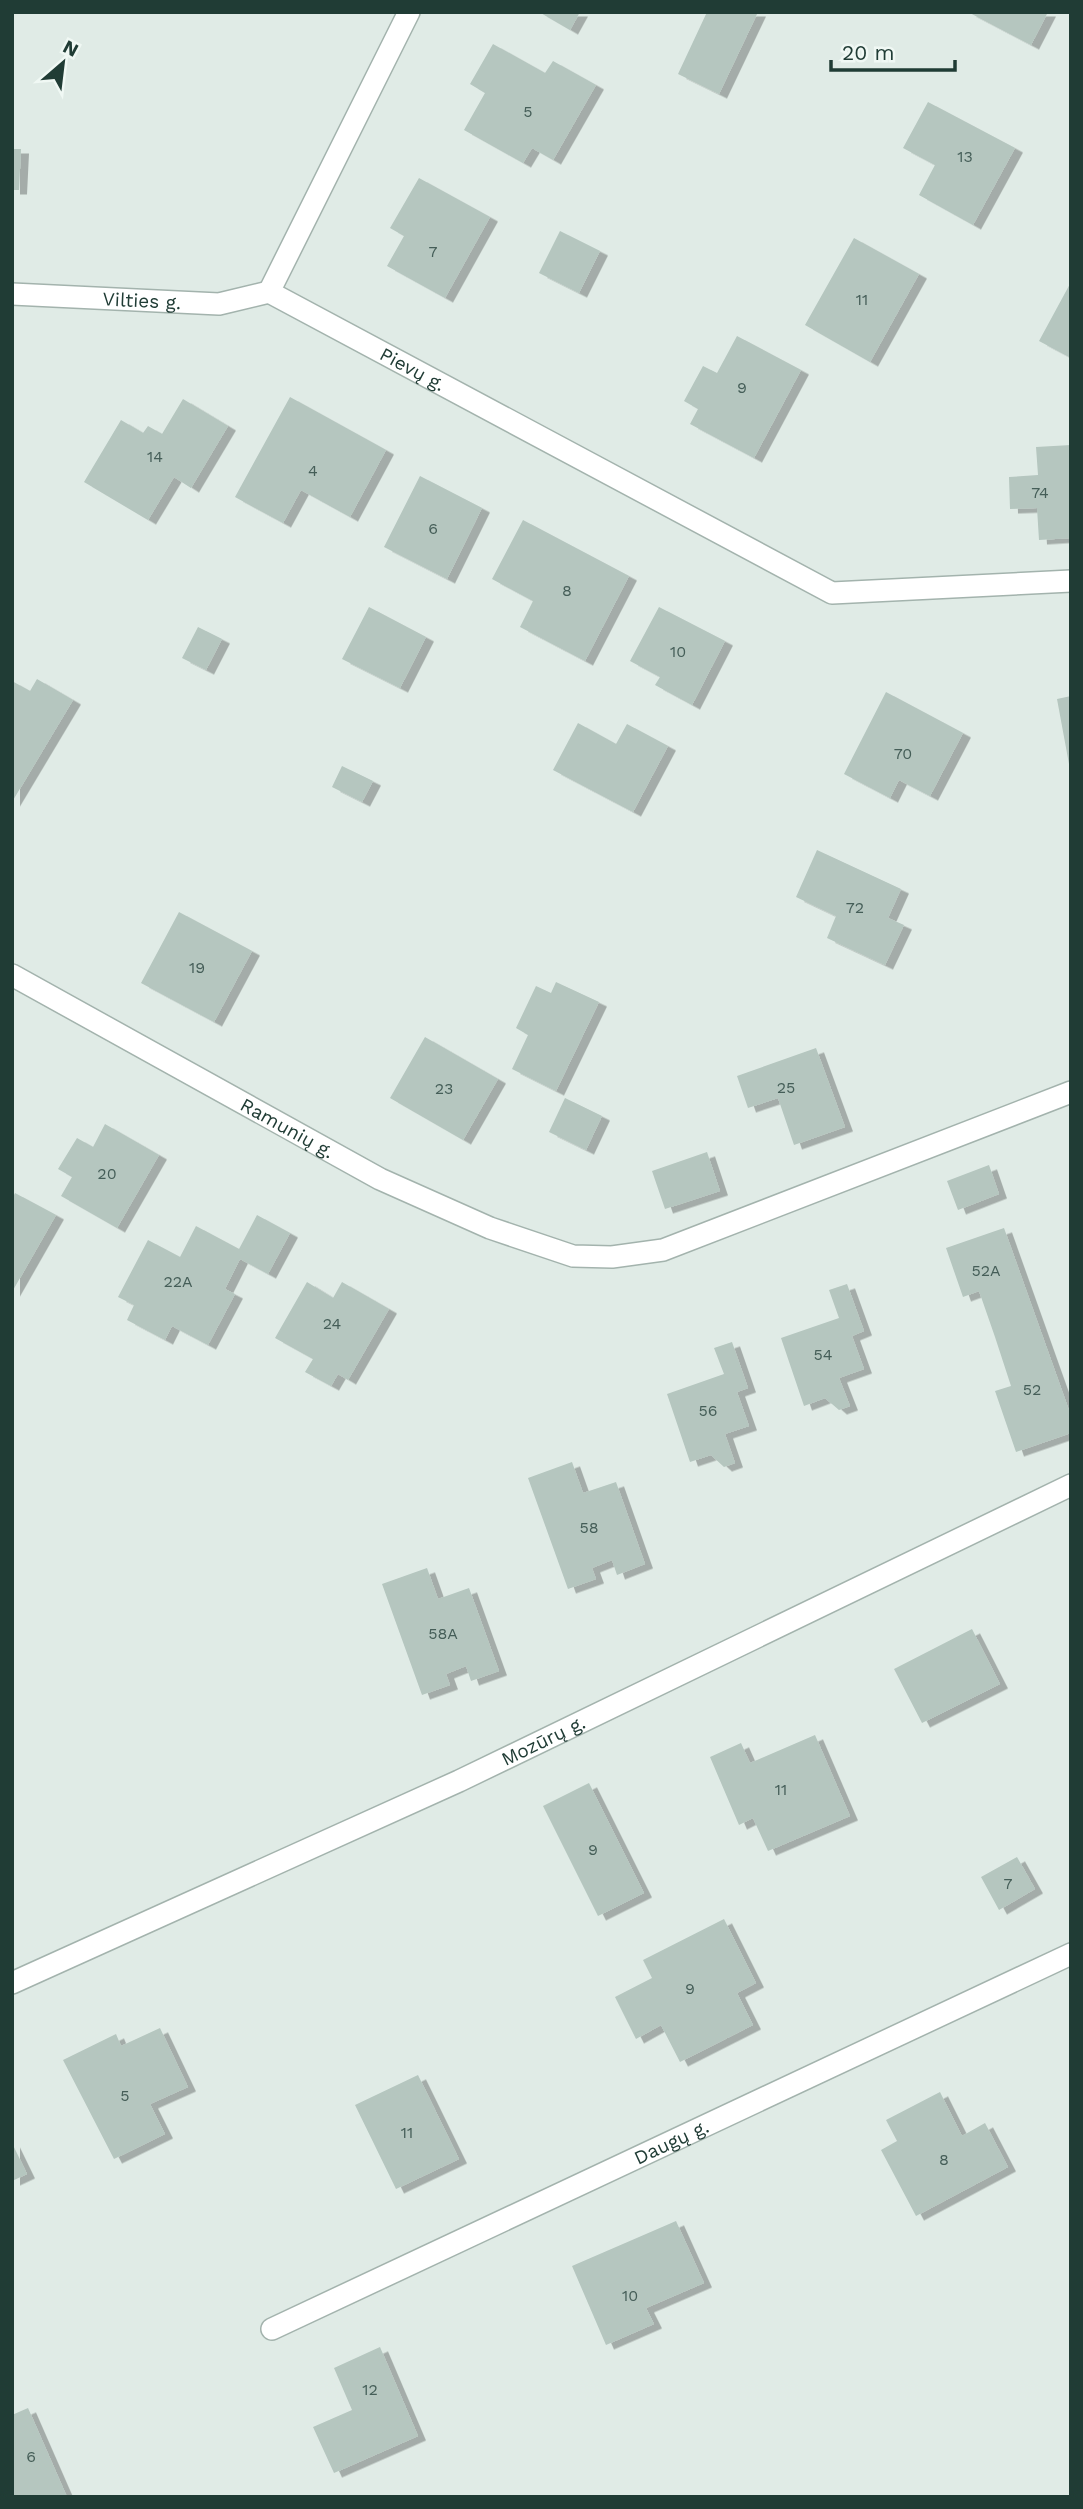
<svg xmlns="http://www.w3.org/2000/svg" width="1083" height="2509" viewBox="0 0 1083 2509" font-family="'Work Sans',sans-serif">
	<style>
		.building { fill: #b5c6bf; filter: url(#shadow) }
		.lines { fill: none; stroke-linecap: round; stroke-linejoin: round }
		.minor-casing { stroke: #a3b3ad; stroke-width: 24 }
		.minor { stroke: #fff; stroke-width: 21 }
		.labels { text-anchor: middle; stroke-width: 6; stroke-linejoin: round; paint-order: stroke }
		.number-label { font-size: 16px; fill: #455e58 }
		.street-label { font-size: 19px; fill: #203c35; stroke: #f0f8f4 }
	</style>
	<defs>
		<filter id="shadow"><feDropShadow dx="8" dy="4.5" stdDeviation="0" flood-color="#0004"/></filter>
	</defs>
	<rect width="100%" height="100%" fill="#e0ebe6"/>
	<path class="building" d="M 539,12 L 580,12 L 570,30 Z
		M 707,12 L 758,12 L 719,94 L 678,74 Z
		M 968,12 L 1048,12 L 1031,45 Z
		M 493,44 L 545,73 L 553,61 L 596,85 L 553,160 L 532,148 L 523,163 L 464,130 L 485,93 L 470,84 Z
		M 928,102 L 1015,148 L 973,225 L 919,195 L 935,165 L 903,148 Z
		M 12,149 L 21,149 L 19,190 L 12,190 Z
		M 419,178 L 490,217 L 445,298 L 387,266 L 404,236 L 390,228 Z
		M 560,231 L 600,251 L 579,293 L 539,273 Z
		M 854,238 L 919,274 L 870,362 L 805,325 Z
		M 1071,282 L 1071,358 L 1039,341 Z
		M 737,336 L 801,370 L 754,458 L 690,424 L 698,409 L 684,401 L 703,366 L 717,373 Z
		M 290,397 L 386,450 L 350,517 L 301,490 L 283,523 L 235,497 Z
		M 183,399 L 228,426 L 191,488 L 174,477 L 148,520 L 84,482 L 121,420 L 143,433 L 148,426 L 162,434 Z
		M 1071,445 L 1071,538 L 1039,540 L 1037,508 L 1010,509 L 1009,477 L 1038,475 L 1036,447 Z
		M 420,476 L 482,508 L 447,579 L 384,547 Z
		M 523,520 L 629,576 L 585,661 L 520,627 L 533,601 L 492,579 Z
		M 369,607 L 426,637 L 400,688 L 342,659 Z
		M 659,607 L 725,641 L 692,705 L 655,685 L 660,677 L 630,661 Z
		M 198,627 L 222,639 L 206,670 L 182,658 Z
		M 37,679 L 73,700 L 12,802 L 12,681 L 30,691 Z
		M 886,692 L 963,733 L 930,796 L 899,780 L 890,798 L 844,774 Z
		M 1071,696 L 1071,764 L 1069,764 L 1057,699 Z
		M 578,723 L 616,744 L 627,724 L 668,746 L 633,812 L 553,770 Z
		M 342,766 L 373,781 L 362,802 L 332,787 Z
		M 817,850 L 901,889 L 888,918 L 904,925 L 885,965 L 827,938 L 836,916 L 796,897 Z
		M 179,912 L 252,951 L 214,1022 L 141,983 Z
		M 556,982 L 599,1002 L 556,1091 L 512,1069 L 528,1035 L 516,1028 L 536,986 L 551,993 Z
		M 425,1037 L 498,1079 L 463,1140 L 390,1098 Z
		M 816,1048 L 845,1127 L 794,1145 L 778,1098 L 748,1108 L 737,1076 Z
		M 565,1098 L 602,1116 L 586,1150 L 549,1132 Z
		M 105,1124 L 159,1155 L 117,1228 L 61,1196 L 72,1177 L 58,1169 L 77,1138 L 93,1147 Z
		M 707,1152 L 720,1191 L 665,1209 L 652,1171 Z
		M 989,1165 L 999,1194 L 958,1210 L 947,1181 Z
		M 15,1193 L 56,1215 L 12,1292 L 12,1199 Z
		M 257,1215 L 290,1233 L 268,1274 L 240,1259 L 225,1289 L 235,1294 L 208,1345 L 172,1326 L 165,1340 L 127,1320 L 134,1305 L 118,1297 L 148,1240 L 180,1257 L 196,1226 L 239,1249 Z
		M 1004,1228 L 1071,1416 L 1071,1433 L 1016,1452 L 995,1391 L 1011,1386 L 995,1337 L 979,1291 L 963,1297 L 946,1248 Z
		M 307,1282 L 333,1298 L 342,1282 L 389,1309 L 348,1380 L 338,1374 L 331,1386 L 305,1372 L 313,1359 L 275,1338 Z
		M 847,1284 L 864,1331 L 852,1336 L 864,1369 L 839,1378 L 850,1406 L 839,1410 L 825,1398 L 804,1406 L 781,1338 L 839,1318 L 829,1290 Z
		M 732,1342 L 748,1388 L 737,1392 L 749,1426 L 725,1434 L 735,1463 L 724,1467 L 711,1455 L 690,1462 L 667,1394 L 724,1374 L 714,1348 Z
		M 572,1462 L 583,1493 L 616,1482 L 645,1564 L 617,1575 L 612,1560 L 592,1568 L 596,1579 L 568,1589 L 528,1478 Z
		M 427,1568 L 438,1599 L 469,1588 L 499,1671 L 471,1681 L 466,1666 L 446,1674 L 450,1685 L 422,1695 L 382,1584 Z
		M 972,1629 L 1000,1684 L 922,1723 L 894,1669 Z
		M 815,1735 L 850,1816 L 768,1851 L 753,1818 L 739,1825 L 710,1757 L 741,1743 L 750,1763 Z
		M 589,1783 L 644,1893 L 598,1916 L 543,1806 Z
		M 1017,1857 L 1035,1889 L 999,1910 L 981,1877 Z
		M 724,1919 L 756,1983 L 737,1993 L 753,2025 L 680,2062 L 661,2025 L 636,2039 L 615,1997 L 652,1978 L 643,1960 Z
		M 160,2028 L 188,2087 L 150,2104 L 165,2134 L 114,2159 L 63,2060 L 116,2034 L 121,2046 Z
		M 418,2075 L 459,2159 L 396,2189 L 355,2105 Z
		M 940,2092 L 962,2136 L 985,2123 L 1008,2167 L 916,2216 L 881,2150 L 897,2141 L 886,2120 Z
		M 12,2143 L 27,2174 L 12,2181 Z
		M 676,2221 L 704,2283 L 646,2308 L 654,2324 L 606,2345 L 572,2266 Z
		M 380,2347 L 418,2436 L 334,2473 L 313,2427 L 352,2410 L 334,2368 Z
		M 28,2408 L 67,2497 L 12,2497 L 12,2415 Z"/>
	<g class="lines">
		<g class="minor-casing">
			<g id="minor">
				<path id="s1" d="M 269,292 L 832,593 L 1071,581"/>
				<path d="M 269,292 L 409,12"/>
				<path id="s2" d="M 12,294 L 219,304 L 269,292"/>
				<path id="s3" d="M 12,975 L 380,1179 L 490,1228 L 573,1256 L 612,1257 L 663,1250 L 1071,1092"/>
				<path id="s4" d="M 12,1983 L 459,1781 L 1071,1485"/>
				<path id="s5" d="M 272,2329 L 1071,1954"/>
			</g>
		</g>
		<use href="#minor" class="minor"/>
	</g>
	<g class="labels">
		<g class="number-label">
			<text x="528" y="117">5</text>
			<text x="965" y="162">13</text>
			<text x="433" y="257">7</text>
			<text x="862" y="305">11</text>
			<text x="742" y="393">9</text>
			<text x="155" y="462">14</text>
			<text x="313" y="476">4</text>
			<text x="1040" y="498">74</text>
			<text x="433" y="534">6</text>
			<text x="567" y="596">8</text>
			<text x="678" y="657">10</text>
			<text x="903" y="759">70</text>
			<text x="855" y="913">72</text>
			<text x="197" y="973">19</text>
			<text x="786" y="1093">25</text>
			<text x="444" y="1094">23</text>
			<text x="107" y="1179">20</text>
			<text x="986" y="1276">52A</text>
			<text x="178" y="1287">22A</text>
			<text x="332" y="1329">24</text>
			<text x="823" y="1360">54</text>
			<text x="1032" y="1395">52</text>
			<text x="708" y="1416">56</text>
			<text x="589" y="1533">58</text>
			<text x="443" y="1639">58A</text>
			<text x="781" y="1795">11</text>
			<text x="593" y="1855">9</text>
			<text x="1008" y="1889">7</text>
			<text x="690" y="1994">9</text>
			<text x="125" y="2101">5</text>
			<text x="407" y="2138">11</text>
			<text x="944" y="2165">8</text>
			<text x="630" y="2301">10</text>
			<text x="370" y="2395">12</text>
			<text x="31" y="2462">6</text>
		</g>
		<g class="street-label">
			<text dy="7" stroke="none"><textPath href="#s2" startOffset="130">Vilties g.</textPath></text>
			<text dy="7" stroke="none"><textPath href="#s1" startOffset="163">Pievų g.</textPath></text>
			<text dy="7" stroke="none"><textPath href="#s3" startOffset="315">Ramunių g.</textPath></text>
			<text dy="7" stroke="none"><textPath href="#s4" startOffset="584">Mozūrų g.</textPath></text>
			<text dy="7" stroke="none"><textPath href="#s5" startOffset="441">Daugų g.</textPath></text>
		</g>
	</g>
	<rect width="1083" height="2509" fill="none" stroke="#203c35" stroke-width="28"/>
	<g transform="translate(63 63) rotate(28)" stroke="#f0f8f4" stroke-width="5" paint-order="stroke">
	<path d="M0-5L12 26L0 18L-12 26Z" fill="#203c35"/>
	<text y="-10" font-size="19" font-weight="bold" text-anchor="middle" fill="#203c35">N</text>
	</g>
	<path d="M831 60v10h124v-10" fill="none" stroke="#203c35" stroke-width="3.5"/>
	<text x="842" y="60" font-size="21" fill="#203c35" stroke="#f0f8f4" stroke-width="5" paint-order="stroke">20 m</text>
</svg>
